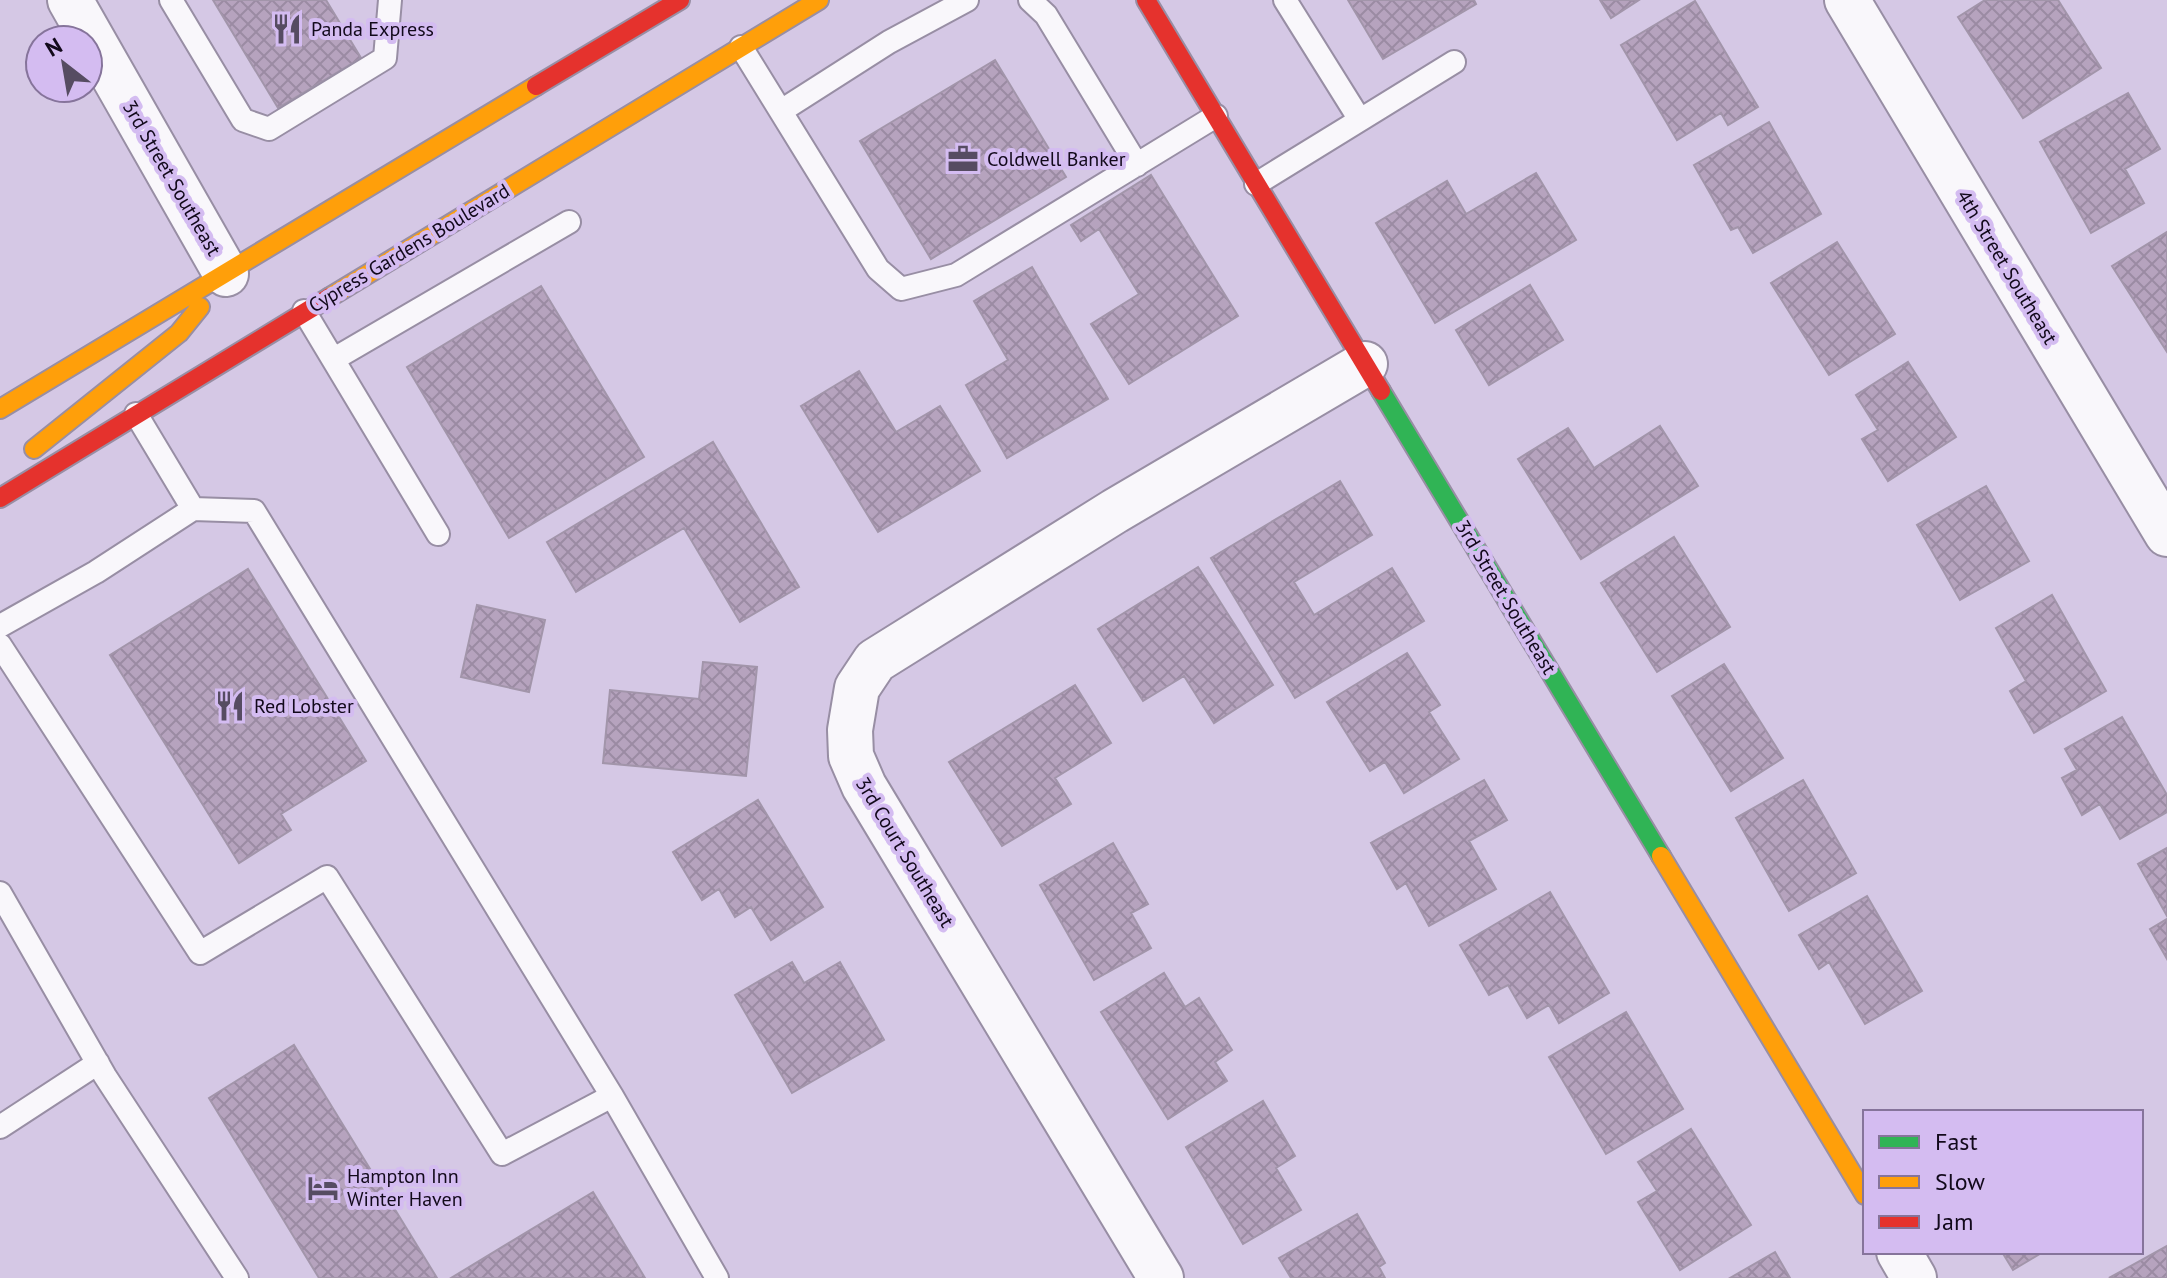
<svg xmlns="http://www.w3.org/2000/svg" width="2167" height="1278" viewBox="0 0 2167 1278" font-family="'PT Sans',sans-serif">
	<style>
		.building { fill: url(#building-cross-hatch); stroke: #a295aa; stroke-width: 2 }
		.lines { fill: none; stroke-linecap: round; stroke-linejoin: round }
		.lane-casing { stroke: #988ea4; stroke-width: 26 }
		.street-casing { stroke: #988ea4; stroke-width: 48 }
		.fast-casing { stroke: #988ea4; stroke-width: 22 }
		.slow-casing { stroke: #988ea4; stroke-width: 22 }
		.jam-casing { stroke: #988ea4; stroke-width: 22 }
		.lane { stroke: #f9f7fb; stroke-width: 22 }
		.street { stroke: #f9f7fb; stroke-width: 44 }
		.fast { stroke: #30b455; stroke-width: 18 }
		.slow { stroke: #ff9f0a; stroke-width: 18 }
		.jam { stroke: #e5322d; stroke-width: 18 }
		.labels { text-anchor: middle; stroke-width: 8; stroke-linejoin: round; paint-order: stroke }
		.poi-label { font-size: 20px; fill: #12091b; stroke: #d4bcf1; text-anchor: start }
		.street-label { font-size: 20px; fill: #12091b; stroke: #d4bcf1 }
	</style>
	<defs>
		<pattern id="building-cross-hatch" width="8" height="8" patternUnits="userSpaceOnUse" patternTransform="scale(2)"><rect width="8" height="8" fill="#b6a3be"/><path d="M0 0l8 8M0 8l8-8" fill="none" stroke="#9b8ba3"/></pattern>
	</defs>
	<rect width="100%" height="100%" fill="#d5c8e5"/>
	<path class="building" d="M 213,0 L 326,0 L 361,58 L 278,108 Z
		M 1348,0 L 1474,0 L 1476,4 L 1383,59 Z
		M 1600,0 L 1639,0 L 1611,18 Z
		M 1985,0 L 2058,0 L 2101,68 L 2023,118 L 1958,17 Z
		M 1695,1 L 1758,107 L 1728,125 L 1721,113 L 1677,140 L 1621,45 Z
		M 995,60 L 1066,177 L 931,259 L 860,141 Z
		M 2128,93 L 2160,149 L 2125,169 L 2144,203 L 2091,233 L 2040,142 Z
		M 1769,122 L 1821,214 L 1753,253 L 1738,227 L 1731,230 L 1694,165 Z
		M 1536,173 L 1576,240 L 1435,323 L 1376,223 L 1447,181 L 1466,214 Z
		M 1151,175 L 1238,316 L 1129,384 L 1091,324 L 1139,294 L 1099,229 L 1081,241 L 1071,225 Z
		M 2167,232 L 2167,352 L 2112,266 Z
		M 1837,242 L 1895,334 L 1829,375 L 1771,283 Z
		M 1032,267 L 1108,399 L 1007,458 L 966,385 L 1008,360 L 974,301 Z
		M 1530,285 L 1563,340 L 1489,385 L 1456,330 Z
		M 541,286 L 644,457 L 509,538 L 407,367 Z
		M 1908,362 L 1956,437 L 1888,481 L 1862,439 L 1878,430 L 1856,395 Z
		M 859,371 L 896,432 L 940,406 L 980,471 L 878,532 L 801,406 Z
		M 1660,426 L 1698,486 L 1581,559 L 1518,459 L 1568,428 L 1594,468 Z
		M 713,442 L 799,587 L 740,622 L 684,528 L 576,592 L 547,542 Z
		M 1340,481 L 1372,535 L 1294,582 L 1314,615 L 1392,568 L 1424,621 L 1295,698 L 1211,558 Z
		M 1986,486 L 2029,561 L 1960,600 L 1917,525 Z
		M 1674,537 L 1730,627 L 1657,672 L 1601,583 Z
		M 1198,567 L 1273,685 L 1214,723 L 1184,676 L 1143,701 L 1098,629 Z
		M 248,569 L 366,761 L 281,814 L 291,830 L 239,863 L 110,655 Z
		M 2052,595 L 2106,691 L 2034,733 L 2010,691 L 2026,681 L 1996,628 Z
		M 477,605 L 545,620 L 529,692 L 461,677 Z
		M 1407,653 L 1440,705 L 1429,712 L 1459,759 L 1404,793 L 1385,762 L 1370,771 L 1327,702 Z
		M 703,662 L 757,667 L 746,776 L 603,763 L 610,690 L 699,699 Z
		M 1724,664 L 1783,758 L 1731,791 L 1672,696 Z
		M 1075,685 L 1111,743 L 1055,778 L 1071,804 L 1002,846 L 949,762 Z
		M 2122,717 L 2167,795 L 2167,812 L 2120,839 L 2100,804 L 2082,815 L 2062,778 L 2077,770 L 2065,749 Z
		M 1484,780 L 1507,820 L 1469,841 L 1496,889 L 1429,926 L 1406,883 L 1397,889 L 1371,843 Z
		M 1803,780 L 1856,873 L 1789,911 L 1736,818 Z
		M 758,800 L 823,907 L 771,940 L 751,907 L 735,917 L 719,889 L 702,900 L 673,852 Z
		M 1113,843 L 1148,904 L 1131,913 L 1151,948 L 1094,980 L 1040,885 Z
		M 2167,848 L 2167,916 L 2138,864 Z
		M 1550,892 L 1609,993 L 1559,1023 L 1549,1005 L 1527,1018 L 1508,985 L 1489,995 L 1460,945 Z
		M 1867,896 L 1922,991 L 1865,1024 L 1829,962 L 1819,969 L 1799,935 Z
		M 2167,919 L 2167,959 L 2150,929 Z
		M 792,962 L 804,983 L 840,962 L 884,1040 L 792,1093 L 735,995 Z
		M 1164,973 L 1185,1007 L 1199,998 L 1232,1050 L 1215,1062 L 1227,1081 L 1168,1119 L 1101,1012 Z
		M 1626,1012 L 1683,1109 L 1606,1154 L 1549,1057 Z
		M 294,1045 L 437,1278 L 319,1278 L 209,1098 Z
		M 1263,1101 L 1295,1156 L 1276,1168 L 1301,1210 L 1243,1244 L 1186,1147 Z
		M 1691,1129 L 1751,1225 L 1680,1270 L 1638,1202 L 1657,1191 L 1638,1162 Z
		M 593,1192 L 645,1278 L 451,1278 Z
		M 1357,1214 L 1385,1263 L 1379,1267 L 1385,1278 L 1291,1278 L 1279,1258 Z
		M 2167,1246 L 2167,1278 L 2109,1278 Z
		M 1775,1252 L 1790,1278 L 1730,1278 Z
		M 2002,1252 L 2043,1252 L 2013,1270 Z"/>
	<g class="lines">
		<g class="lane-casing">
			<path id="lane" d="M 171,0 L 243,120 L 269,129 L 385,58 L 390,0
				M 1030,0 L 1046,15 L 1137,165
				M 741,47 L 878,269 L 901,289 L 956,275 L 1216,116
				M 781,111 L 889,42 L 967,0
				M 1360,120 L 1454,62
				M 1256,184 L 1360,120 L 1285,0
				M 304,311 L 438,534
				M 334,359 L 569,222
				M 0,626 L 96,572 L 193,509 L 136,414
				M 0,645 L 200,953 L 327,877 L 502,1154 L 612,1096 L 254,511 L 193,509
				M 0,893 L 105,1076 L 237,1278
				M 612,1096 L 717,1278
				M 0,1127 L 98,1063"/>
		</g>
		<g class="street-casing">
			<path id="street" d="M 70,0 L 226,274
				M 1847,0 L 2167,534
				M 1899,1252 L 1914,1278
				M 1161,1278 L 864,786 L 851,756 L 850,730 L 857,688 L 875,661 L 1115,511 L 1365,364"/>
		</g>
		<g class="fast-casing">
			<path id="fast" d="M 1381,391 L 1661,856"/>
		</g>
		<g class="slow-casing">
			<path id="slow" d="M 330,297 L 819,0
				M 0,409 L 536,86
				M 34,449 L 179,333 L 200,307
				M 1661,856 L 1865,1195"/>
		</g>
		<g class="jam-casing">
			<path id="jam" d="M 1146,0 L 1381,391
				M 536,86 L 680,0
				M 0,498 L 330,297"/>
		</g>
		<use href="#lane" class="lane"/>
		<use href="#street" class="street"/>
		<use href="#fast" class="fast"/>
		<use href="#slow" class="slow"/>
		<use href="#jam" class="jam"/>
	</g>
	<defs>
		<g id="restaurant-bare" transform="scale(2.4)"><path d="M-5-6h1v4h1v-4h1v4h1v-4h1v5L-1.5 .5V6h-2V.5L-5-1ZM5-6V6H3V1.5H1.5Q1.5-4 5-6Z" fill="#564c62" stroke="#d4bcf1" stroke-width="2.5" paint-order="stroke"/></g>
		<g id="office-bare" transform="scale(2.4)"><path d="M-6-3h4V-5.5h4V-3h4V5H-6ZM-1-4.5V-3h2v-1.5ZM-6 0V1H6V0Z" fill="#564c62" stroke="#d4bcf1" stroke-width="2.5" paint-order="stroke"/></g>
		<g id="hotel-bare" transform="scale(2.4)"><path d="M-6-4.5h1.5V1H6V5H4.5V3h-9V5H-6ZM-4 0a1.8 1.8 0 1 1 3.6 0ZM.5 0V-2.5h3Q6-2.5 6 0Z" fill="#564c62" stroke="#d4bcf1" stroke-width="2.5" paint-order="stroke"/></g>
	</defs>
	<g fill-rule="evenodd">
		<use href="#restaurant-bare" x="287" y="29"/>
		<use href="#office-bare" x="963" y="159"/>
		<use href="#restaurant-bare" x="230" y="706"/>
		<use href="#hotel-bare" x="323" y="1188"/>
	</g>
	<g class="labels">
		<g class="poi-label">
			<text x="311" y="36">Panda Express</text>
			<text x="987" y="166">Coldwell Banker</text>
			<text x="254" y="713">Red Lobster</text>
			<text x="347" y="1183">Hampton Inn<tspan x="347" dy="23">Winter Haven</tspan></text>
		</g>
		<g class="street-label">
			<text transform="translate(172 178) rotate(60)" y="7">3rd Street Southeast</text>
			<text transform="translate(409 248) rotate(-31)" y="7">Cypress Gardens Boulevard</text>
			<text transform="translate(2007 267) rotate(59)" y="7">4th Street Southeast</text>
			<text transform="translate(1506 597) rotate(59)" y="7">3rd Street Southeast</text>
			<text transform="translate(905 852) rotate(59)" y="7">3rd Court Southeast</text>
		</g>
	</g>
	<rect x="1863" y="1110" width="280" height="144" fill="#d4bcf1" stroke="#86749b" stroke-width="2"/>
	<rect x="1879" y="1136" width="40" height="12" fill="#30b455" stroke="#86749b" stroke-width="2"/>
	<text x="1935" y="1150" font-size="24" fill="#12091b">Fast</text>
	<rect x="1879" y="1176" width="40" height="12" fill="#ff9f0a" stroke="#86749b" stroke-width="2"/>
	<text x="1935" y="1190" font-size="24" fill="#12091b">Slow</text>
	<rect x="1879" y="1216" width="40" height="12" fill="#e5322d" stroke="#86749b" stroke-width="2"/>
	<text x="1935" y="1230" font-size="24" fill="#12091b">Jam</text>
	<g transform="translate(64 64) rotate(329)"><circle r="38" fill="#d4bcf1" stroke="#86749b" stroke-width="2"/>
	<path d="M0-6L14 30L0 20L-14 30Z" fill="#564c62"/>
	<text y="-12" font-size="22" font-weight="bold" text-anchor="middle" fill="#12091b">N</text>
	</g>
</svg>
